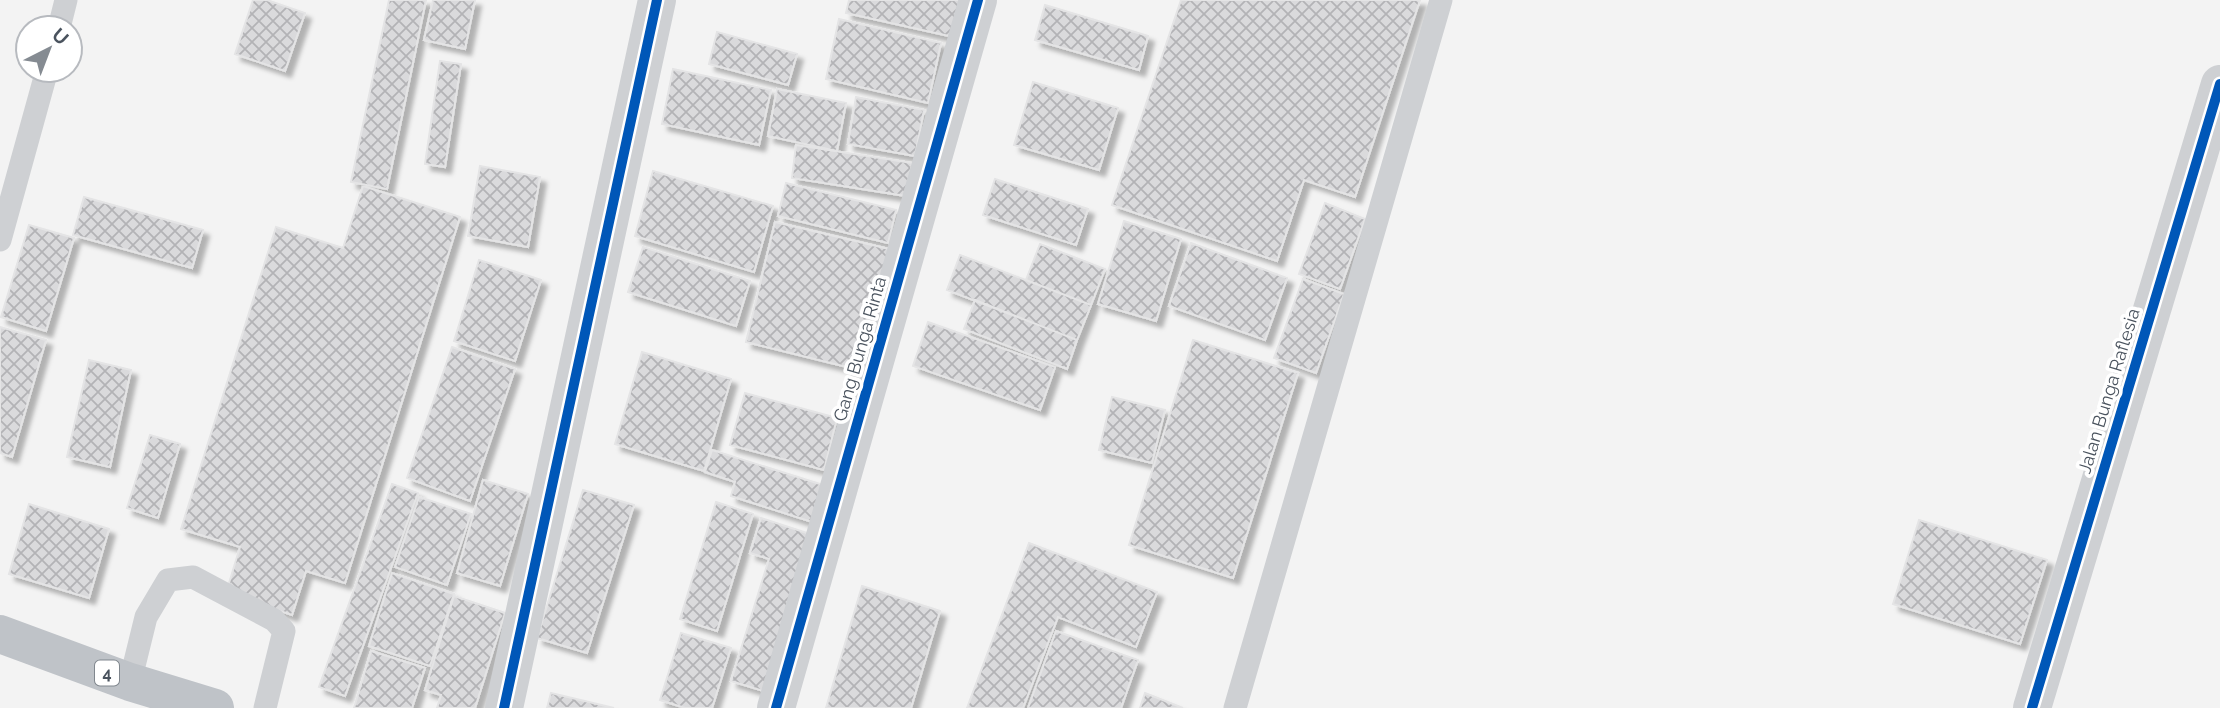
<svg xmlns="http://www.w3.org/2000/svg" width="2220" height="708" viewBox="0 0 2220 708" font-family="Raleway,sans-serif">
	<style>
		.building { fill: url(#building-cross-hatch); stroke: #e4e4e5; stroke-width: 2; filter: url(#shadow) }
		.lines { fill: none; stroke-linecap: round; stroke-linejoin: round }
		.lane { stroke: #ced0d3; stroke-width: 23 }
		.street { stroke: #ced0d3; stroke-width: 38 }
		.highway { stroke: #bfc3c8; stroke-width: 38 }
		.cycleway-casing { stroke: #fff; stroke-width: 15 }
		.cycleway { stroke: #0057b8; stroke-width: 10 }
		.labels { text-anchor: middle; stroke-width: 7; stroke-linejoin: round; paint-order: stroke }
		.shield { fill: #fff; stroke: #80878e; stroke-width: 2 }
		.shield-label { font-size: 16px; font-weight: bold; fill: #4a535e }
		.street-label { font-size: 18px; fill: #4a535e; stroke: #fff }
	</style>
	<defs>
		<pattern id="building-cross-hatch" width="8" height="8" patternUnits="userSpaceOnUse" patternTransform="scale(1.75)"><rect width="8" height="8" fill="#dadadc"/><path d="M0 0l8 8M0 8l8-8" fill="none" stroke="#b3b3b6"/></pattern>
		<filter id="shadow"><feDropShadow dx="6" dy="6" stdDeviation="2" flood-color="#0004"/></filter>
	</defs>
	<rect width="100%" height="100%" fill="#f3f3f3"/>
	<path class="building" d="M 253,0 L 267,0 L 305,13 L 285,71 L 235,54 Z
		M 389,0 L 426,0 L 387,189 L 351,182 Z
		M 433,0 L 475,0 L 465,49 L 424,40 Z
		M 849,0 L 966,0 L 958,38 L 846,13 Z
		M 1181,0 L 1420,0 L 1355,197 L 1304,180 L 1277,261 L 1112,205 Z
		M 1045,5 L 1148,36 L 1139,70 L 1035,40 Z
		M 839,19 L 941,43 L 928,103 L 826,79 Z
		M 717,32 L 797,54 L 788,85 L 709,64 Z
		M 440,61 L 461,64 L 445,167 L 425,164 Z
		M 673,69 L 771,90 L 759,145 L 662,124 Z
		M 1033,82 L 1118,108 L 1099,170 L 1014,145 Z
		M 777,89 L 846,103 L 837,151 L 768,136 Z
		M 856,97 L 924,110 L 915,156 L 848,144 Z
		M 796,145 L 912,163 L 906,196 L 792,178 Z
		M 480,166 L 540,177 L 528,247 L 468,236 Z
		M 653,171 L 773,206 L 754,272 L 635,236 Z
		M 995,179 L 1088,209 L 1076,245 L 983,215 Z
		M 786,183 L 896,210 L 888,243 L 778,216 Z
		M 363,186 L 460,217 L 345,583 L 306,571 L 292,615 L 226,593 L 240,547 L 181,529 L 276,227 L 343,248 Z
		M 84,197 L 203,230 L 192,268 L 73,235 Z
		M 1325,203 L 1365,219 L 1340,289 L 1299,274 Z
		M 1124,221 L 1181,239 L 1156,321 L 1098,304 Z
		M 775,222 L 889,249 L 859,370 L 746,342 Z
		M 29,225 L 74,238 L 46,331 L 1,317 Z
		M 1191,243 L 1287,278 L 1265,340 L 1169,306 Z
		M 1040,244 L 1105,269 L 1091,305 L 1026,280 Z
		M 643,247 L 750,281 L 736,326 L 628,292 Z
		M 960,255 L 1091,305 L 1077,340 L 947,290 Z
		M 479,260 L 541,280 L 515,361 L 454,341 Z
		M 1303,279 L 1344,294 L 1316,373 L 1274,358 Z
		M 975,300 L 1077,340 L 1067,369 L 964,329 Z
		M 928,322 L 1055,367 L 1040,410 L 913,366 Z
		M 0,327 L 46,340 L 12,457 L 0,453 Z
		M 1193,340 L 1298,373 L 1233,578 L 1129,545 Z
		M 452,347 L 515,369 L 470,501 L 407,478 Z
		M 642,352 L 731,379 L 704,471 L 615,444 Z
		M 89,360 L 131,370 L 110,467 L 67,457 Z
		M 745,393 L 837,418 L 824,470 L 730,445 Z
		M 1112,397 L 1165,410 L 1152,463 L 1099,450 Z
		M 150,435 L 180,444 L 158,518 L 127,508 Z
		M 712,450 L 823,485 L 812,522 L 731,496 L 735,482 L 705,472 Z
		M 483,480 L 528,494 L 500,586 L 457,573 Z
		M 392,484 L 418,493 L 345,696 L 319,687 Z
		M 583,490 L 634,505 L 587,653 L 537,638 Z
		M 419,497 L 471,514 L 447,585 L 395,567 Z
		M 716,502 L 753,514 L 717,631 L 680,619 Z
		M 29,504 L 109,529 L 89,598 L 9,574 Z
		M 761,518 L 822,538 L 773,694 L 731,681 L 769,559 L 750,553 Z
		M 1919,520 L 2047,560 L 2020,644 L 1893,604 Z
		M 1029,543 L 1157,592 L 1136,647 L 1058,617 L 1023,708 L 967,708 Z
		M 392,573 L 454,594 L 430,666 L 369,646 Z
		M 862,586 L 940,611 L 911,708 L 826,708 Z
		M 454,596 L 505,613 L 475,708 L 437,708 L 441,695 L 425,690 Z
		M 1056,631 L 1138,660 L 1121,708 L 1028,708 Z
		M 681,633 L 731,648 L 712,708 L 685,708 L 660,700 Z
		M 371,651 L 425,668 L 412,708 L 354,708 Z
		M 551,693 L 614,708 L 547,708 Z
		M 1145,693 L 1183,708 L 1140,708 Z"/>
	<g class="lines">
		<path class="lane" d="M 59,28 L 66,0
			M 0,240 L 47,70
			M 130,682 L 146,617 L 168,580 L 193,577 L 274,620 L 284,631 L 265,708
			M 1235,708 L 1441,0"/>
		<path class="street" d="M 504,708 L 657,0
			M 776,708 L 978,0
			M 2032,708 L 2220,84"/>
		<path class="highway" d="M 0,634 L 130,682 L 215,708"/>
		<g class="cycleway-casing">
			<path id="cycleway" d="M 504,708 L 657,0
				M 776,708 L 978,0
				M 2032,708 L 2220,84"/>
		</g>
		<use href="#cycleway" class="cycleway"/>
	</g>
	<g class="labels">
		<rect class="shield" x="95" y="660.5" width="24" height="25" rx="5"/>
		<g class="shield-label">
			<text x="107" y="679">4</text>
		</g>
		<g class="street-label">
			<text transform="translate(860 349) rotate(-74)" y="6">Gang Bunga Rinta</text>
			<text transform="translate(2109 391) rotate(-73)" y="6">Jalan Bunga Raflesia</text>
		</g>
	</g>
	<g transform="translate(49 49) rotate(42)"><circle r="33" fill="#ffffff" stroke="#b7babf" stroke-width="2"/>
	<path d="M0-5L12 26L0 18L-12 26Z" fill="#858b92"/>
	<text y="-10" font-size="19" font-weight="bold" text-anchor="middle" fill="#4a535e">U</text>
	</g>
</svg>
